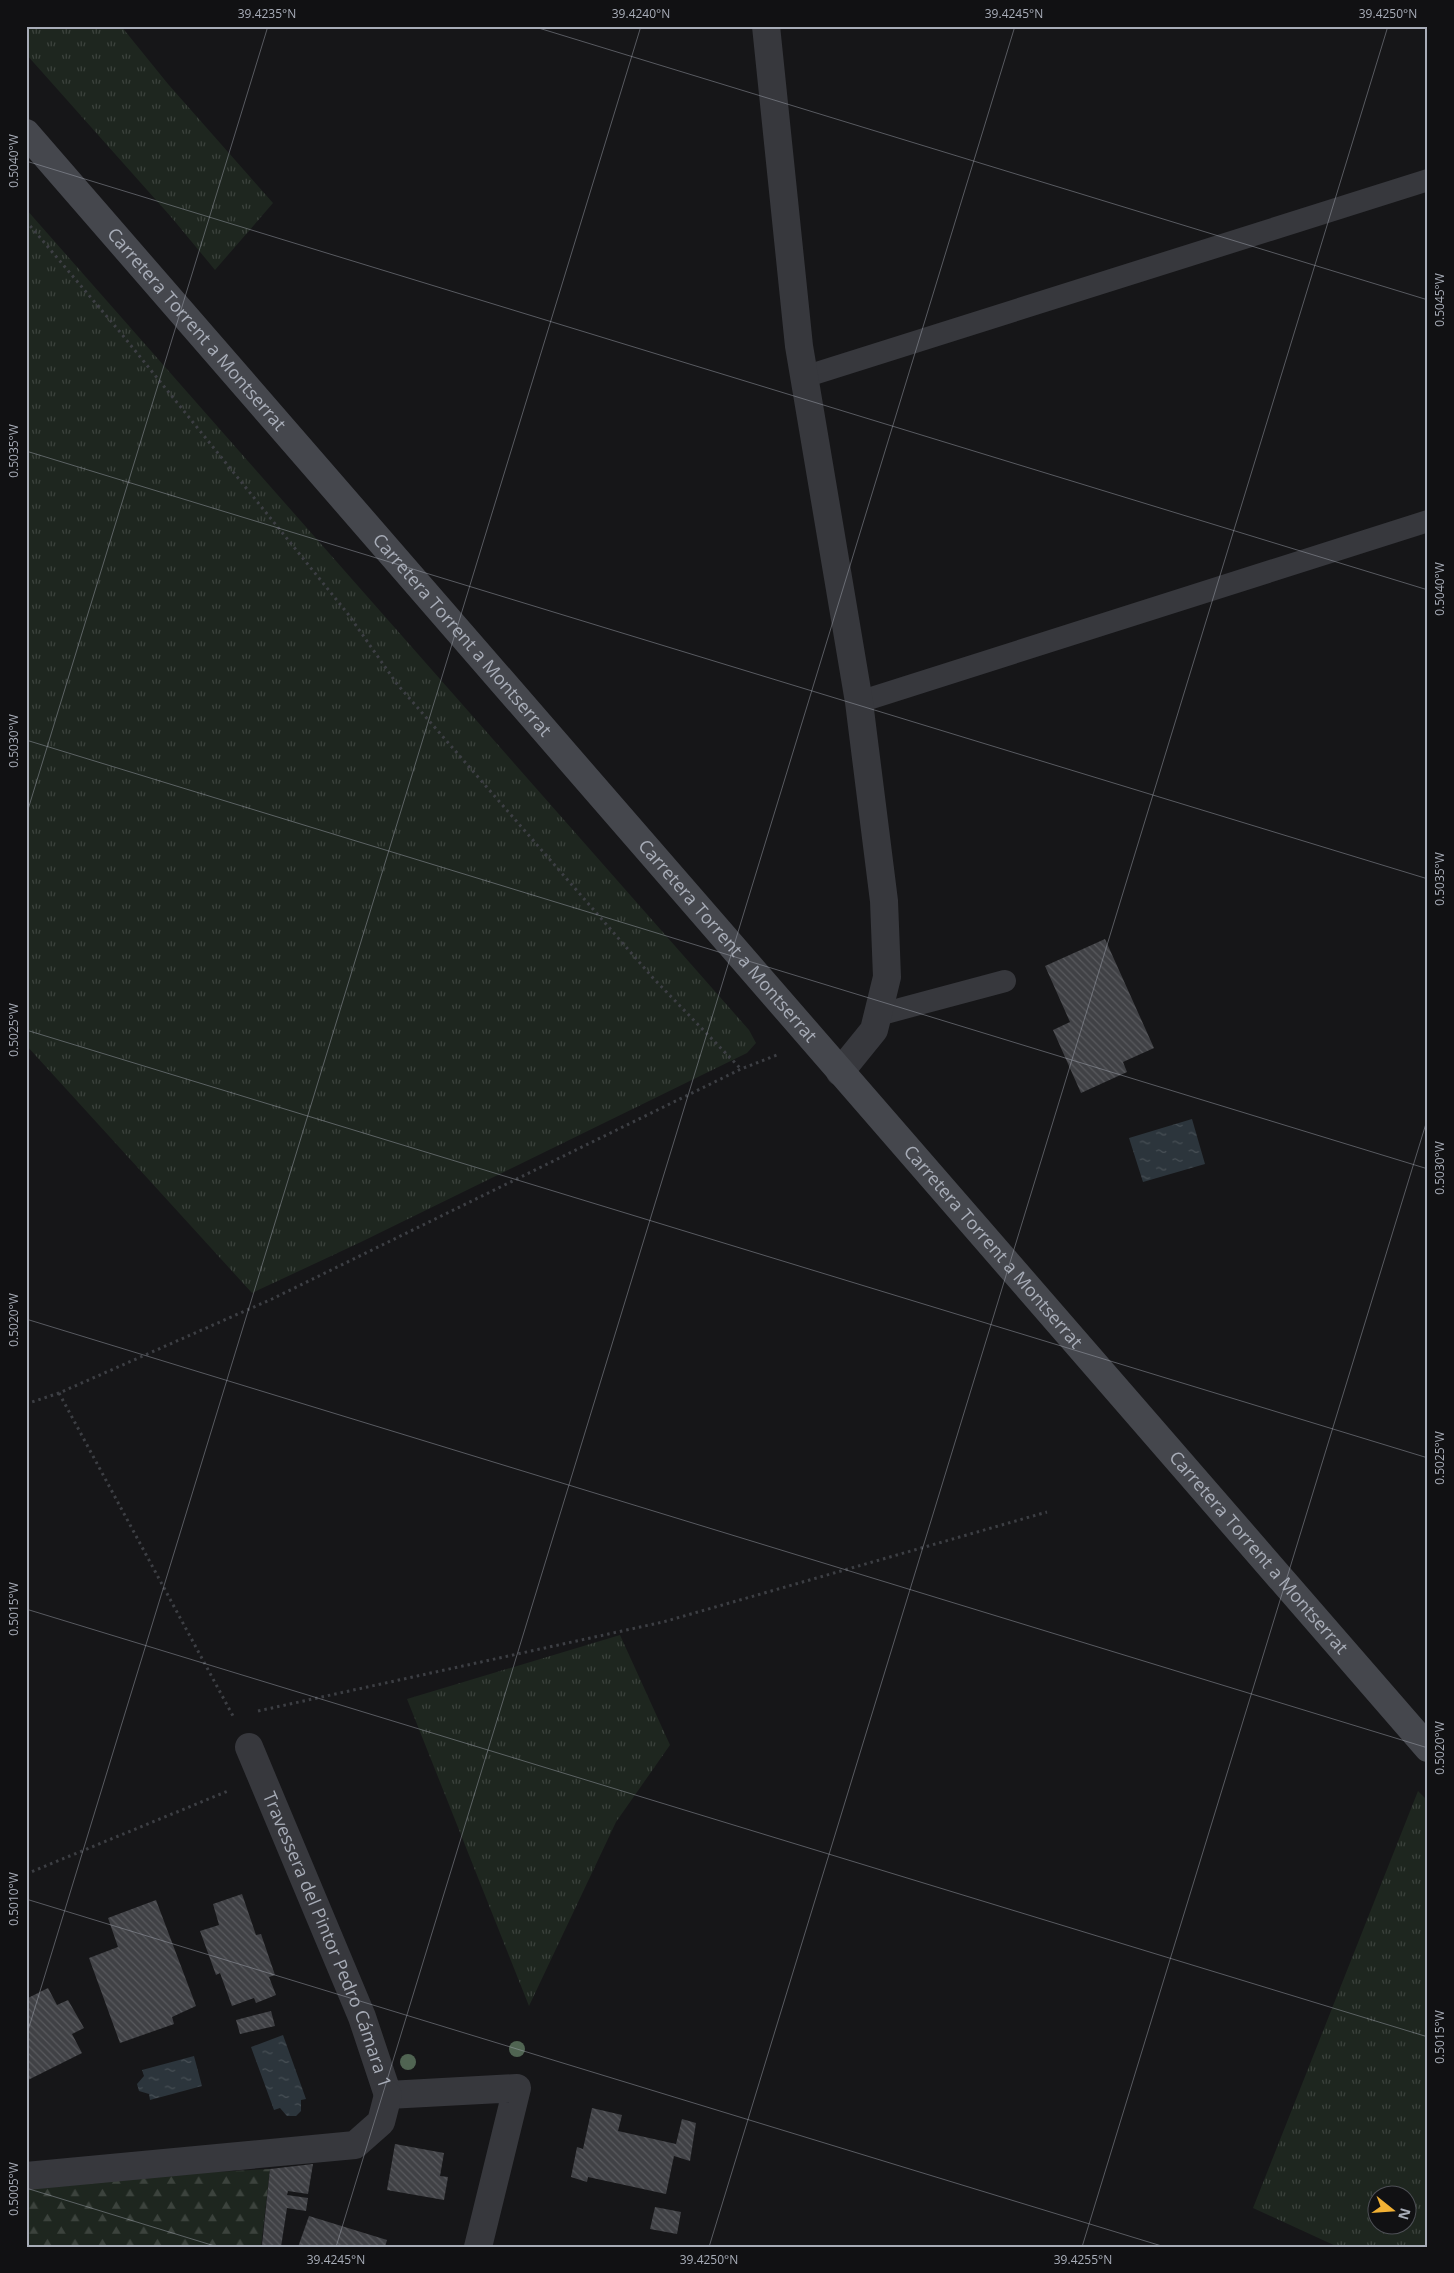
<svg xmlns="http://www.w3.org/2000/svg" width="1454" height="2273" viewBox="0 0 1454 2273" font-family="'Open Sans',sans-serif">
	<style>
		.grass { fill: url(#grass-tufts); fill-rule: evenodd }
		.forest { fill: url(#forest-firs) }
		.water { fill: url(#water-ripples) }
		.building { fill: url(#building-back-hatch) }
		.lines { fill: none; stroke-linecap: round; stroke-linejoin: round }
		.path { stroke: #3d3f44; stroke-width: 3; stroke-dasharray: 2.5 4; stroke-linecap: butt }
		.service { stroke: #37383d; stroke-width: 22 }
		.minor { stroke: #37383d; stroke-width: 28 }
		.secondary { stroke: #45474d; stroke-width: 28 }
		.tree { fill: #506452 }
		.ticks { fill: none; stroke: #a8adb8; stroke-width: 1; stroke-opacity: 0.45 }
		.labels { text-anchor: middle; stroke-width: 4.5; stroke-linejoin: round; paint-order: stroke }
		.street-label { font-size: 18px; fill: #a8adb8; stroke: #111113 }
		.neatline { fill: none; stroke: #a8adb8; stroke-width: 2 }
		.ticks-label { font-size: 12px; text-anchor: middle; fill: #a8adb8 }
	</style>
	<defs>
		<pattern id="grass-tufts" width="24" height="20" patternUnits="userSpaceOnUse" patternTransform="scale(1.25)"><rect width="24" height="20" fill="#1e261f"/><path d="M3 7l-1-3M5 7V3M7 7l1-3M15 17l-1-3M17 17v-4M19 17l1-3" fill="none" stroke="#3c433d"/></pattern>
		<pattern id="forest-firs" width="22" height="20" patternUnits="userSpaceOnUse" patternTransform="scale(1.25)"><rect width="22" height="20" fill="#1e261f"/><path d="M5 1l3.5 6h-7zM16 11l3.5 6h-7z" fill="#3c433d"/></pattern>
		<pattern id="water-ripples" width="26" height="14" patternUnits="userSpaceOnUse" patternTransform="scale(1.25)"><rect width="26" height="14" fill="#2c353c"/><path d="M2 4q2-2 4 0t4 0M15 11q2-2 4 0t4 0" fill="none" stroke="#485056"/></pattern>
		<pattern id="building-back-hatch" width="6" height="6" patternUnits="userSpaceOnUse" patternTransform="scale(1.25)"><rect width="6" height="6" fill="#404145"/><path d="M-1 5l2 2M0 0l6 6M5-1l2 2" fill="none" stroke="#595a5e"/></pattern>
	</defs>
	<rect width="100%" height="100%" fill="#161618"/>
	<path class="grass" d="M 26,26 L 121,26 L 168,84 L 273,203 L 215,270 L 172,218 L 26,54 Z
		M 26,209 L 749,1030 L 756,1043 L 747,1053 L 361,1242 L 252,1293 L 26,1045 Z
		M 620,1635 L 670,1745 L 616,1822 L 529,2006 L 407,1699 Z
		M 1418,1791 L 1428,1801 L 1428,2247 L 1338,2247 L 1253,2208 ZM 1376,2196 L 1406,2196 L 1406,2226 L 1376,2226 Z"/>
	<path class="forest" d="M 270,2169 L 261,2247 L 26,2247 L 26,2188 L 87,2179 Z"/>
	<path class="water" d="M 1192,1119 L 1205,1164 L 1143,1182 L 1129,1138 Z
		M 283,2035 L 306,2099 L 301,2100 L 301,2111 L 296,2116 L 287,2116 L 280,2108 L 274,2110 L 251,2047 Z
		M 194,2056 L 202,2086 L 150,2100 L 149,2094 L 139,2091 L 137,2084 L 144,2076 L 142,2070 Z"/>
	<path class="building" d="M 1105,939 L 1154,1048 L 1123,1062 L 1127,1072 L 1081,1093 L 1053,1030 L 1070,1022 L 1045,966 Z
		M 242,1894 L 256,1935 L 261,1934 L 275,1975 L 269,1977 L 276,1995 L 256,2003 L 254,1998 L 232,2006 L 220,1973 L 216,1975 L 200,1931 L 219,1925 L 213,1904 Z
		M 156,1900 L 196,2006 L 172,2017 L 174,2024 L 120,2043 L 89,1958 L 118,1947 L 108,1918 Z
		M 48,1988 L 57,2005 L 68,2000 L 84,2028 L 72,2034 L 82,2053 L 26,2081 L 26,1999 Z
		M 271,2011 L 275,2026 L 240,2034 L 236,2020 Z
		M 592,2108 L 622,2115 L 618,2131 L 676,2144 L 682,2119 L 696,2123 L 690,2161 L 674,2156 L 666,2194 L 588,2177 L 587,2182 L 571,2177 L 577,2147 L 583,2149 Z
		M 395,2144 L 444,2153 L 440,2176 L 448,2177 L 444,2200 L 387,2190 Z
		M 313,2164 L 308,2194 L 288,2191 L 287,2195 L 308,2198 L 306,2211 L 287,2208 L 281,2247 L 262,2245 L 270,2169 Z
		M 655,2207 L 681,2212 L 677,2234 L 650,2229 Z
		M 309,2216 L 387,2240 L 385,2247 L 298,2247 Z"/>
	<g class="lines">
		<path class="path" d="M 26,221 L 120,332 L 348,614 L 397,684 L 653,978 L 741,1069
			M 59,1393 L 233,1716
			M 26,1404 L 59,1393 L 272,1299 L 741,1069 L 777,1055
			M 258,1711 L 663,1622 L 1047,1512
			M 26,1874 L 228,1791"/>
		<path class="service" d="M 804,377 L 1428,180
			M 859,702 L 1428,521
			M 878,1015 L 1005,981"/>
		<g class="minor">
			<path d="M 766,26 L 799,346 L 859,702 L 884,901 L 887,977 L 874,1030 L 840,1072"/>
			<path id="s1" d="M 249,1747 L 362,2017 L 388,2095 L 517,2088 L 478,2247"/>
			<path d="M 26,2176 L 355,2145 L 381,2122 L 388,2095"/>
		</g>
		<path class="secondary" id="s2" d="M 26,133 L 1428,1748"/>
	</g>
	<g class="tree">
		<circle cx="517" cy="2049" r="8"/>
		<circle cx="408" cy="2062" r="8"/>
	</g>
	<path class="ticks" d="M 532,26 L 1428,300M 26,161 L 1428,590M 26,451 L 1428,879M 26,740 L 1428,1169M 26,816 L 268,26M 26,1030 L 1428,1458M 26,1319 L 1428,1748M 26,1609 L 1428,2037M 26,1899 L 1165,2247M 26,2037 L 641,26M 26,2188 L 218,2247M 336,2247 L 1015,26M 709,2247 L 1388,26M 1082,2247 L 1428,1117"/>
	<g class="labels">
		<g class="street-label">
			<text dy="6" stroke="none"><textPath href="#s2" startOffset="260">Carretera Torrent a Montserrat</textPath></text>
			<text dy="6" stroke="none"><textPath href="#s2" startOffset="665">Carretera Torrent a Montserrat</textPath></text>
			<text dy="6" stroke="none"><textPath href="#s2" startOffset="1070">Carretera Torrent a Montserrat</textPath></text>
			<text dy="6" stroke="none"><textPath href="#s2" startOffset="1475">Carretera Torrent a Montserrat</textPath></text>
			<text dy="6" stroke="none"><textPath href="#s2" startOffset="1880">Carretera Torrent a Montserrat</textPath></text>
			<text dy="6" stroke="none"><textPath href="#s1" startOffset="208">Travessera del Pintor Pedro Cámara 1</textPath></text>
		</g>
	</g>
	<rect width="1454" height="2273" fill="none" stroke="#111113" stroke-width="55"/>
	<g transform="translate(1392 2210) rotate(107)"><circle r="24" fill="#111113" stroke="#4d4f55"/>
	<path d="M0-4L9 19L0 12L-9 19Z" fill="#f2b134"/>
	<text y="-8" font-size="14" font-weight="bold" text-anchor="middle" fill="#a8adb8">N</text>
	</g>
	<rect x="28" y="28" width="1398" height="2218" class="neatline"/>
	<g class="ticks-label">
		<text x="267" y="18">39.4235°N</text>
		<text x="641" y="18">39.4240°N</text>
		<text x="1014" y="18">39.4245°N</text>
		<text x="1388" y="18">39.4250°N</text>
		<text transform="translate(14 161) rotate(-90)" y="4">0.5040°W</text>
		<text transform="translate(1440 300) rotate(-90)" y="4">0.5045°W</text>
		<text transform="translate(14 451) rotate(-90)" y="4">0.5035°W</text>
		<text transform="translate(1440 589) rotate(-90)" y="4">0.5040°W</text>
		<text transform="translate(14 741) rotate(-90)" y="4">0.5030°W</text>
		<text transform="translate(1440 879) rotate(-90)" y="4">0.5035°W</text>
		<text transform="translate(14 1030) rotate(-90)" y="4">0.5025°W</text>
		<text transform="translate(1440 1168) rotate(-90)" y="4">0.5030°W</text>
		<text transform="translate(14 1320) rotate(-90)" y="4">0.5020°W</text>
		<text transform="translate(1440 1458) rotate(-90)" y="4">0.5025°W</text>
		<text transform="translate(14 1609) rotate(-90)" y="4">0.5015°W</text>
		<text transform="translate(1440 1748) rotate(-90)" y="4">0.5020°W</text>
		<text transform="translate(14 1899) rotate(-90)" y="4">0.5010°W</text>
		<text transform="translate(1440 2037) rotate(-90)" y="4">0.5015°W</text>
		<text transform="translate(14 2189) rotate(-90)" y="4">0.5005°W</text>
		<text x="336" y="2264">39.4245°N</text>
		<text x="709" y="2264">39.4250°N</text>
		<text x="1083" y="2264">39.4255°N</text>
	</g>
</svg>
